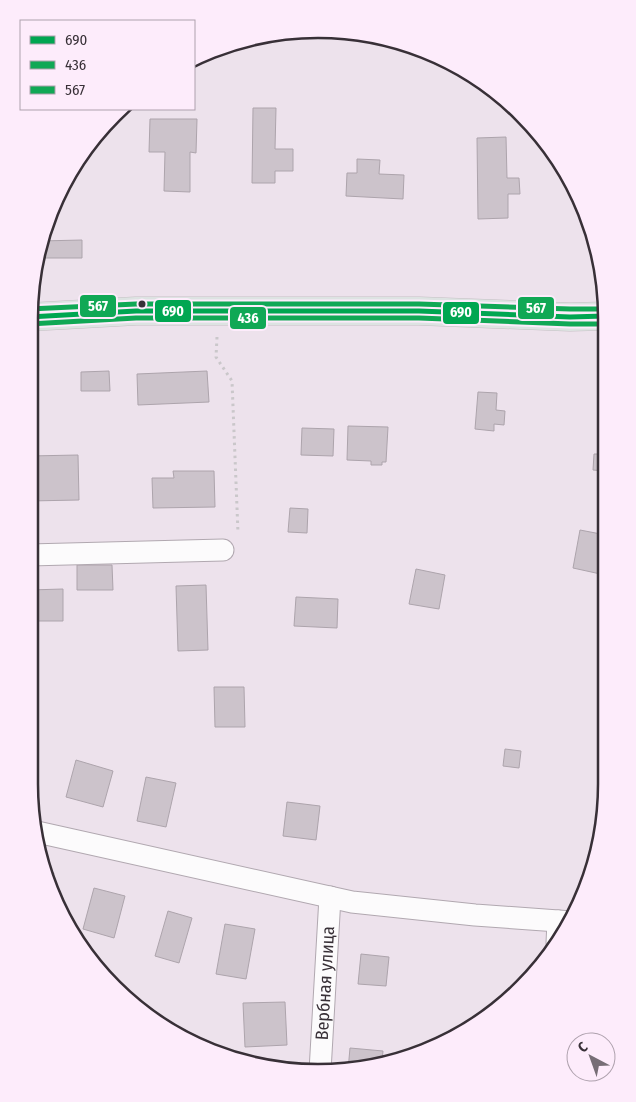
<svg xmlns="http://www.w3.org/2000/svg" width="636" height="1102" viewBox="0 0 636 1102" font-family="'Fira Sans Condensed',sans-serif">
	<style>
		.building { fill: #ccc3cb; stroke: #ada4ac }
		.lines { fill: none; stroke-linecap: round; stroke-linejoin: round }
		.street-casing { stroke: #b1a8b0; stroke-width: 23 }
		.primary-casing { stroke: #c5c0c4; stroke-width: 29 }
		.path { stroke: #cac7ca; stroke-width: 3; stroke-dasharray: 2.5 4; stroke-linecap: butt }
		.street { stroke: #fcfbfc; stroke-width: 21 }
		.primary { stroke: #dde3e2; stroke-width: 28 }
		.bus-1-casing { stroke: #fdecfb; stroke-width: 9 }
		.bus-2-casing { stroke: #fdecfb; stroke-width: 9 }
		.bus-3-casing { stroke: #fdecfb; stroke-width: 9 }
		.bus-1 { stroke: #00a651; stroke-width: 5 }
		.bus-2 { stroke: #10a855; stroke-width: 5 }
		.bus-3 { stroke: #10a855; stroke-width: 5 }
		.bus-dot { fill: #383037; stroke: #fdecfb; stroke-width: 2 }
		.labels { text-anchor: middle; stroke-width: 4; stroke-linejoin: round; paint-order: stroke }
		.street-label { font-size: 18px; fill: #383037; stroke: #fdecfb }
		.rim { fill: none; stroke: #383037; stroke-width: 2.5 }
		.line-badge { stroke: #fdecfb; stroke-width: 2 }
		.badge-label { font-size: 14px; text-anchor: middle; font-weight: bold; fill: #fff }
	</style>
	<rect width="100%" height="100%" fill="#ede2ec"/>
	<path class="building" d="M 253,108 L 276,108 L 275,149 L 293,149 L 293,171 L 275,171 L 275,183 L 252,183 Z
		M 150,119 L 197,119 L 196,153 L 190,152 L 190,192 L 164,191 L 165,152 L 149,152 Z
		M 506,137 L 507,178 L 519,178 L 520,194 L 508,194 L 508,218 L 478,219 L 477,138 Z
		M 357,159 L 380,160 L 379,174 L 404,175 L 403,199 L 346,196 L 347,173 L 357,173 Z
		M 82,240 L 82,258 L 36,258 L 40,241 Z
		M 109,371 L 110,391 L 81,391 L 81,372 Z
		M 207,371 L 209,402 L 138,405 L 137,374 Z
		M 478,392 L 497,393 L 496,410 L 505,411 L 504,425 L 494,424 L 494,431 L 475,429 Z
		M 599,425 L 605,425 L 605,471 L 593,470 L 594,454 L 598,454 Z
		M 348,426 L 388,427 L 386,462 L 382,462 L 382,465 L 371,465 L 371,461 L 347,460 Z
		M 302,428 L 334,429 L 333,456 L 301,455 Z
		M 78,455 L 79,500 L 29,501 L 29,456 Z
		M 173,471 L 214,471 L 215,507 L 153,508 L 152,478 L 174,478 Z
		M 290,508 L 308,509 L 307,533 L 288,532 Z
		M 580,530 L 606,535 L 605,575 L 573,568 Z
		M 77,565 L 112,565 L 113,590 L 77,590 Z
		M 416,569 L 445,575 L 439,609 L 409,604 Z
		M 206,585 L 208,650 L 178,651 L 176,586 Z
		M 63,589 L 63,621 L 29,621 L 29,590 Z
		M 296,597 L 338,599 L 337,628 L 294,626 Z
		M 214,687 L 244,687 L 245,727 L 215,727 Z
		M 505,749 L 521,751 L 519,768 L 503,766 Z
		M 76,760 L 113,771 L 103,807 L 66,797 Z
		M 146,777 L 176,783 L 166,827 L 137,821 Z
		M 287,802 L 320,806 L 316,840 L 283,836 Z
		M 43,870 L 54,873 L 50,888 L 44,877 Z
		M 94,888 L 125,896 L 114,938 L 83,929 Z
		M 168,911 L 192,918 L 179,963 L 155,956 Z
		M 225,924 L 255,929 L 246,979 L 216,974 Z
		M 361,954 L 389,957 L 386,986 L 358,984 Z
		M 285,1002 L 287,1045 L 245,1047 L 243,1003 Z
		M 350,1048 L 383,1051 L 382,1062 L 348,1070 Z"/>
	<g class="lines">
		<g class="street-casing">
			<g id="street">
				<path d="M 29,555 L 223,550"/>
				<path d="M 37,832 L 352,902 L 475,915 L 572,922"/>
				<path d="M 557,943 L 558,921"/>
				<path id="s1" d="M 320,1071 L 330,897"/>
			</g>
		</g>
		<g class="primary-casing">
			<path id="primary" d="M 29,317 L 136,311 L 419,311 L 570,317 L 605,316"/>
		</g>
		<path class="path" d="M 217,337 L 216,357 L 232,381 L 238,533"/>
		<use href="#street" class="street"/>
		<use href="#primary" class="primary"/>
		<g class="bus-1-casing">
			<path id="bus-1" d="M 29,317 L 136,311 L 419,311 L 570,317 L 605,316"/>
		</g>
		<g class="bus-2-casing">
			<path id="bus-2" d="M 29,324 L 136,318 L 419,318 L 570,324 L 605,324"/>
		</g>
		<g class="bus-3-casing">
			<path id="bus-3" d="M 29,309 L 136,304 L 419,304 L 570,309 L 605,309"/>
		</g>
		<use href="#bus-1" class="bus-1"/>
		<use href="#bus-2" class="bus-2"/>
		<use href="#bus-3" class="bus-3"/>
	</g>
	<circle class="bus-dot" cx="142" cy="304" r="4.5"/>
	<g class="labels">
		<g class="street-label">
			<text dy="6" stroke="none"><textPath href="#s1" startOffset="88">Вербная улица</textPath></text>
		</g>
	</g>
	<path d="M0 0H636V1102H0ZM318 38H318A280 280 0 0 1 598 318V784A280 280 0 0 1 318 1064H318A280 280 0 0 1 38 784V318A280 280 0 0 1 318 38Z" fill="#fdecfb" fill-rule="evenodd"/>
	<path class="rim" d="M318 38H318A280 280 0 0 1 598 318V784A280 280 0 0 1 318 1064H318A280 280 0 0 1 38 784V318A280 280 0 0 1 318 38Z"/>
	<g class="line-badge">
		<rect x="79" y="294" width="38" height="24" rx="5" fill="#10a855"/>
		<rect x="517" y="296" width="38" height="24" rx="5" fill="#10a855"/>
		<rect x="154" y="299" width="38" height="24" rx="5" fill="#00a651"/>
		<rect x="442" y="301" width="38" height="24" rx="5" fill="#00a651"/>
		<rect x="229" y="306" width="38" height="24" rx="5" fill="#10a855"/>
	</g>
	<g class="badge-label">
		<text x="98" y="311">567</text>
		<text x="536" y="313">567</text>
		<text x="173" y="316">690</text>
		<text x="461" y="317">690</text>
		<text x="248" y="323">436</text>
	</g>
	<rect x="20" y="20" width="175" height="90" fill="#fdecfb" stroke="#aea1ad"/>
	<rect x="30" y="36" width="25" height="8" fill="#00a651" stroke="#aea1ad"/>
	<text x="65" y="45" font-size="15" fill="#383037">690</text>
	<rect x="30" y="61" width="25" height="8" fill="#10a855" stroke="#aea1ad"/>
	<text x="65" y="70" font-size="15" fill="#383037">436</text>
	<rect x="30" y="86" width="25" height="8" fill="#10a855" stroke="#aea1ad"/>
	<text x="65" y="95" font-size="15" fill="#383037">567</text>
	<g transform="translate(591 1057) rotate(319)"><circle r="24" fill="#fdecfb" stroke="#aea1ad"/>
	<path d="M0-4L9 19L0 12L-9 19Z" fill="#776e76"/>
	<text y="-8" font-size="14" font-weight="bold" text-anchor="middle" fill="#383037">С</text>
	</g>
</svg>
